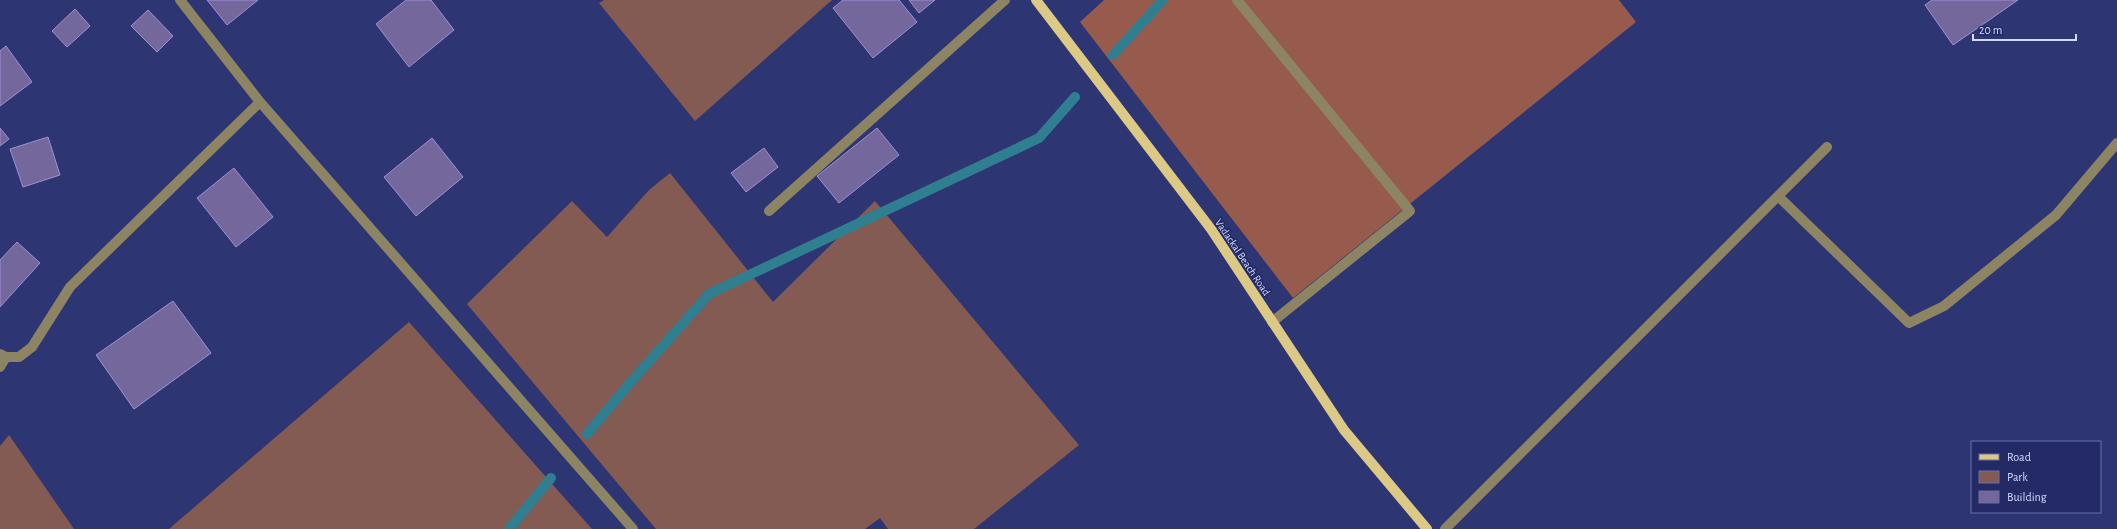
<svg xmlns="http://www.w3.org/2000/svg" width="2117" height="529" viewBox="0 0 2117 529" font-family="'Alegreya Sans',sans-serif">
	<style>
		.green { fill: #835b52 }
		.forest { fill: #965b4d }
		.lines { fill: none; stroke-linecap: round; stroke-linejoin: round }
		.stream { stroke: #2f7f90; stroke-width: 10 }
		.building { fill: #73679b; stroke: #a090d7 }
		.minor { stroke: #8d8464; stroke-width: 10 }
		.major { stroke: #dcc986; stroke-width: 10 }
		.labels { text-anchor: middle; stroke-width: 3.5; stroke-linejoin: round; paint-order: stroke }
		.street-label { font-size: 11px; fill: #d0d9fe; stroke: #242a66 }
	</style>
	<rect width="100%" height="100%" fill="#2d3572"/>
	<path class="green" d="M 604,0 L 832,0 L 695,121 L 599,3 Z
		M 670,173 L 773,302 L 875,201 L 1079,445 L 974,529 L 888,529 L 880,518 L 865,529 L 656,529 L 467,304 L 572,201 L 607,237 L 649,190 Z
		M 409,322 L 592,529 L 169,529 Z
		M 9,435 L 74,529 L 0,529 L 0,446 Z"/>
	<path class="forest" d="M 1104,0 L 1619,0 L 1636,22 L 1293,298 L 1080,22 Z"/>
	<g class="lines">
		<path class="stream" d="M 1113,55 L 1163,0
			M 587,434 L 630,383 L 709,294 L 1039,138 L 1075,97
			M 509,529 L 551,478"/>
	</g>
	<path class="building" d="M 207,0 L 258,0 L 227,25 Z
		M 406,0 L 431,0 L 454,30 L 409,67 L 376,24 Z
		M 843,0 L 899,0 L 917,22 L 873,58 L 833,8 Z
		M 909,0 L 935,0 L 919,13 Z
		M 1932,0 L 2018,0 L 1953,45 L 1925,5 Z
		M 75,9 L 90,26 L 67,47 L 52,31 Z
		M 148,10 L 173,36 L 157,52 L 131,26 Z
		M 6,46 L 32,82 L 0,106 L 0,51 Z
		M 0,128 L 9,139 L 0,146 Z
		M 877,128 L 899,155 L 839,203 L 817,176 Z
		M 48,137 L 60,175 L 23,187 L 10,149 Z
		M 432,138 L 463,177 L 416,216 L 384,177 Z
		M 764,148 L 778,167 L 746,192 L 731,173 Z
		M 234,168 L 273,217 L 236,247 L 197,198 Z
		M 17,242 L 40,263 L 0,307 L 0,260 Z
		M 173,301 L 211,353 L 134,409 L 96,355 Z"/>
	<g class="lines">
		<path class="minor" d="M 1237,0 L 1410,211 L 1272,322
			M 260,102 L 633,529
			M 1778,196 L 1909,323 L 1944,306 L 2056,215 L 2117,143
			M 769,211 L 1005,0
			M 0,354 L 6,357 L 19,357 L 32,347 L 70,287 L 260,102 L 180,0
			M 0,367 L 6,357
			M 1445,529 L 1827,147"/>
		<path class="major" d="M 1036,0 L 1211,229 L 1344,430 L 1427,529"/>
	</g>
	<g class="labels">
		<g class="street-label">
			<text transform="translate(1243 257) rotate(56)" y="4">Vadackal Beach Road</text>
		</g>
	</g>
	<rect x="1971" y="441" width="130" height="72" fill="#242a66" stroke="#6970a3"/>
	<rect x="1979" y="454" width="20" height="6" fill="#dcc986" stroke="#6970a3"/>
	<text x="2007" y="461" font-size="12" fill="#d0d9fe">Road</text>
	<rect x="1979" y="471" width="20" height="12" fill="#835b52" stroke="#6970a3"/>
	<text x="2007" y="481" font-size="12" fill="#d0d9fe">Park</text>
	<rect x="1979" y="491" width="20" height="12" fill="#73679b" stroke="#6970a3"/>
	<text x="2007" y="501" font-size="12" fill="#d0d9fe">Building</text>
	<path d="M1973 34v6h103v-6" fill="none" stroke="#d0d9fe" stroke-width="2"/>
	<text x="1979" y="34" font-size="12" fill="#d0d9fe" stroke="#242a66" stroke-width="3" paint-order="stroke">20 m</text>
</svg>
